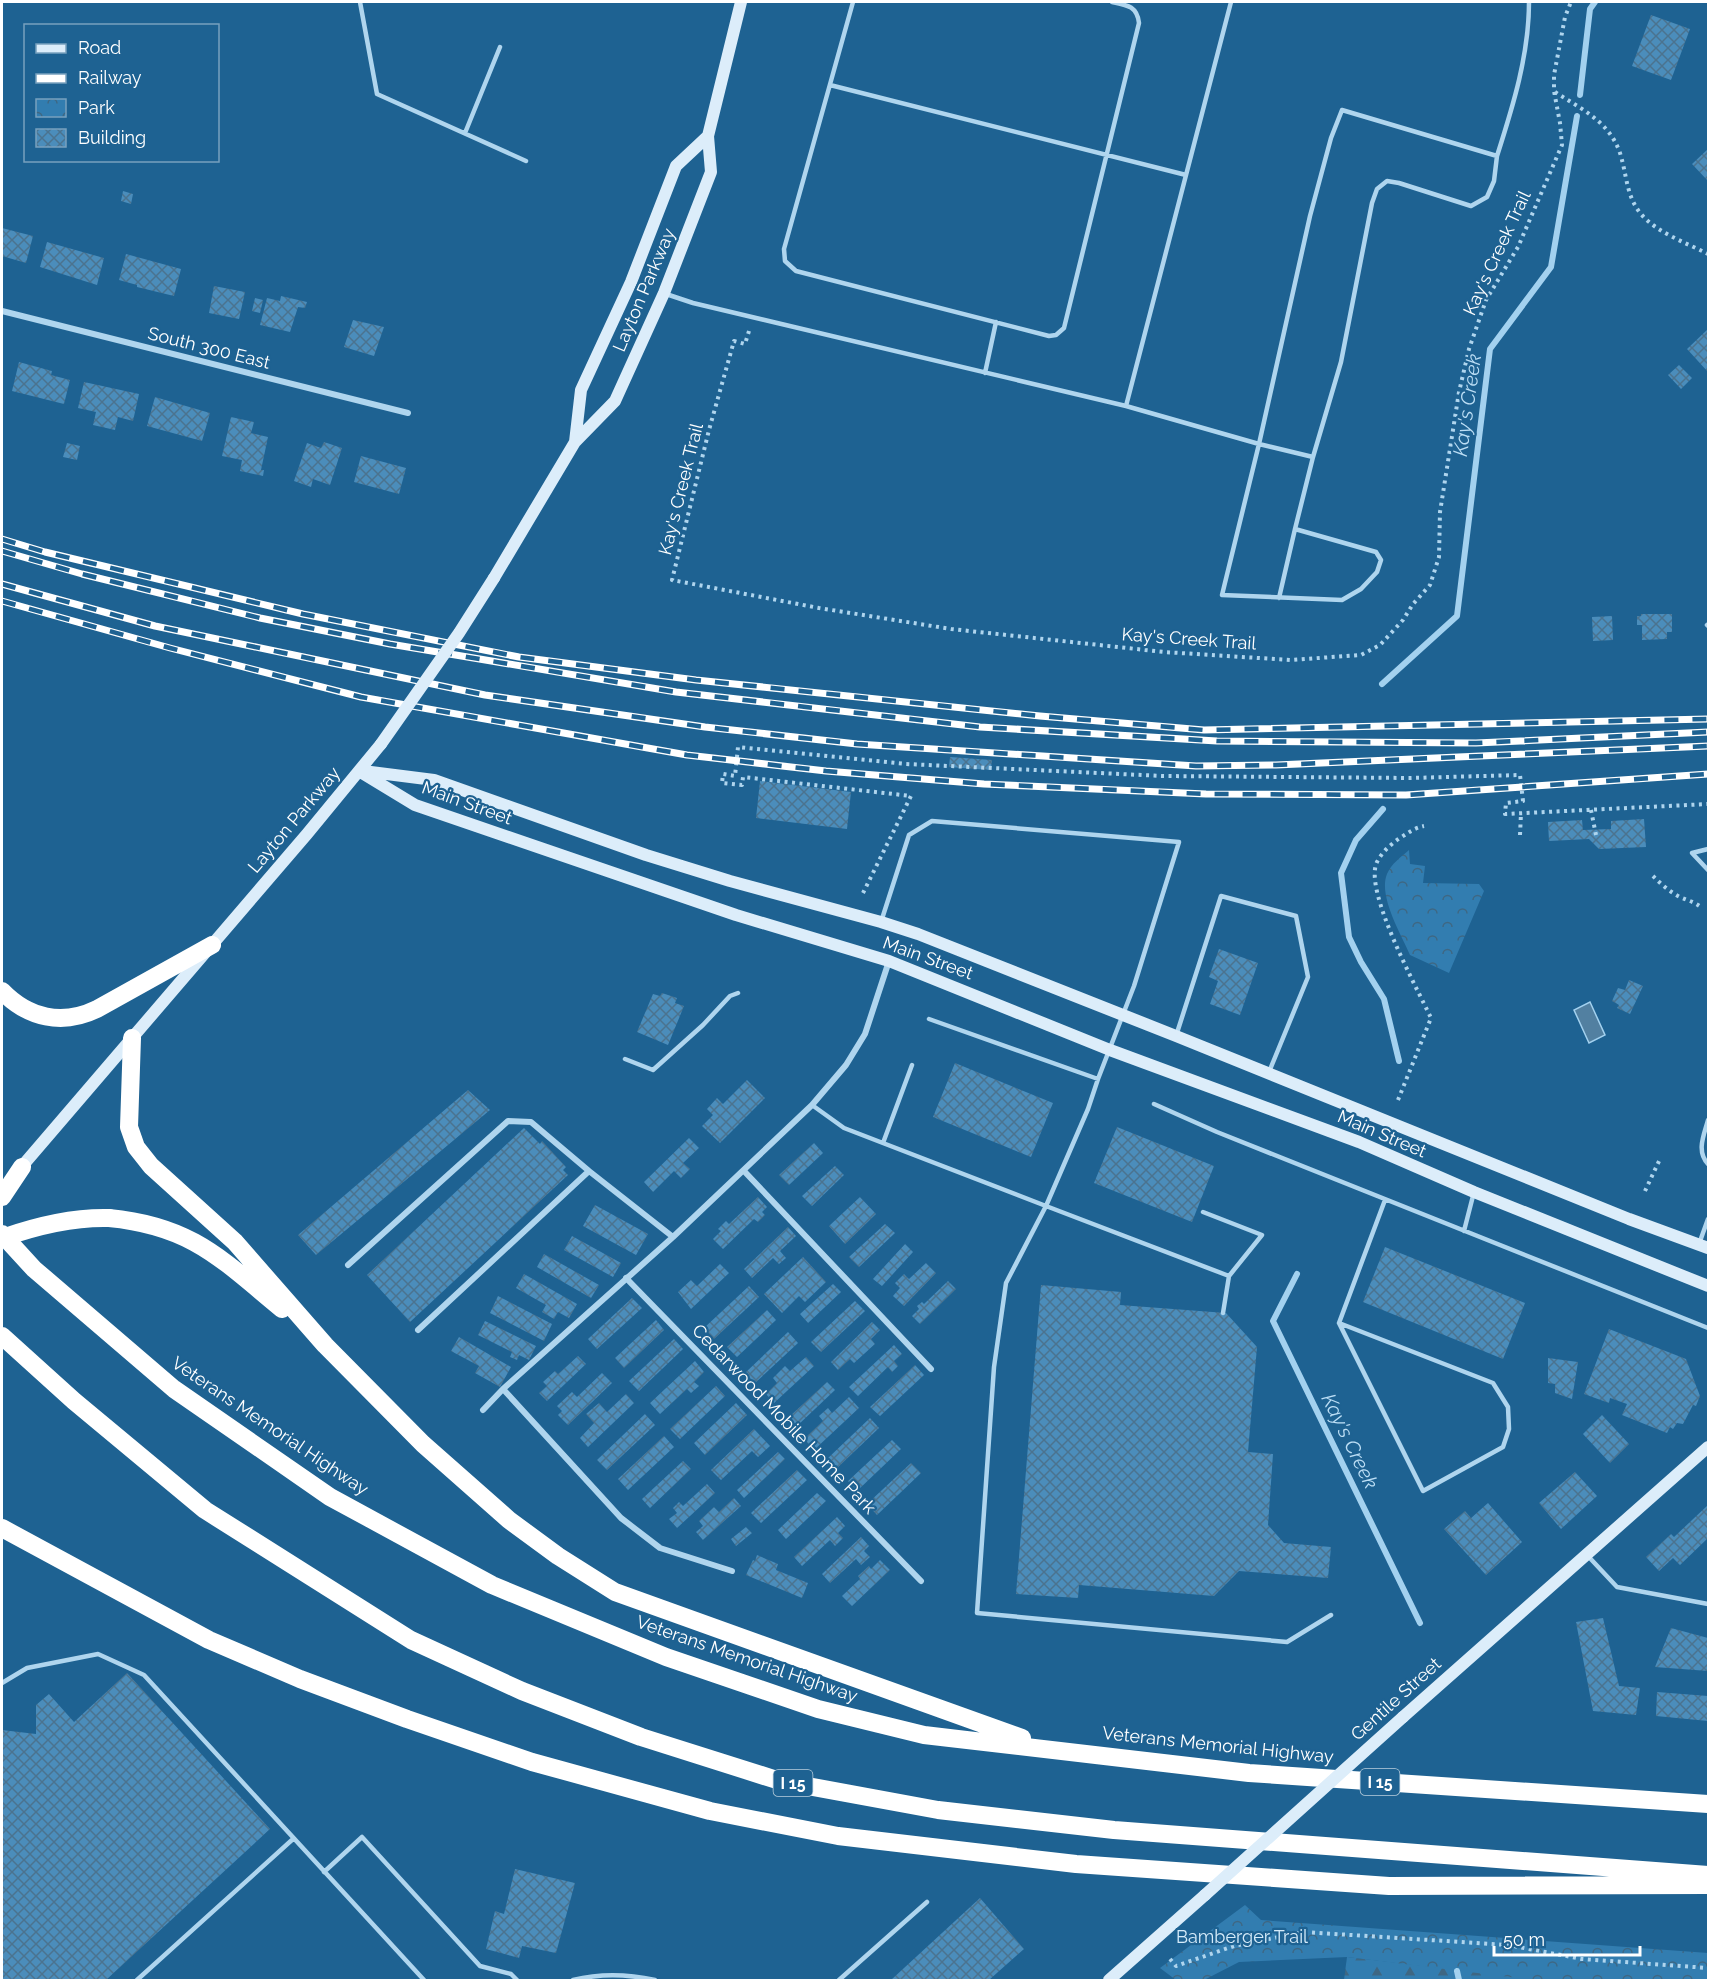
<svg xmlns="http://www.w3.org/2000/svg" width="1710" height="1982" viewBox="0 0 1710 1982" font-family="Raleway,sans-serif">
	<style>
		.forest { fill: url(#forest-firs) }
		.park { fill: url(#park-crowns) }
		.water { fill: #5280a1; stroke: #a3d1ef; stroke-width: 1.5 }
		.lines { fill: none; stroke-linecap: round; stroke-linejoin: round }
		.stream { stroke: #a3d1ef; stroke-width: 6 }
		.building { fill: url(#building-cross-hatch) }
		.path { stroke: #afd5ee; stroke-width: 4; stroke-dasharray: 3 4.5; stroke-linecap: butt }
		.service { stroke: #afd5ee; stroke-width: 4.5 }
		.minor { stroke: #afd5ee; stroke-width: 6 }
		.secondary { stroke: #dcedfa; stroke-width: 12 }
		.motorway { stroke: #fff; stroke-width: 18 }
		.rail-casing { stroke: #fff; stroke-width: 7 }
		.rail { stroke: #1e6292; stroke-width: 4.5; stroke-dasharray: 14; stroke-linecap: butt }
		.secondary-bridge { stroke: #dcedfa; stroke-width: 12 }
		.motorway-bridge { stroke: #fff; stroke-width: 18 }
		.labels { text-anchor: middle; stroke-width: 4.5; stroke-linejoin: round; paint-order: stroke }
		.shield { fill: #1e6292; stroke: #bcd0de; stroke-width: 1.5 }
		.shield-label { font-size: 16px; font-weight: bold; fill: #fff }
		.street-label { font-size: 18px; fill: #fff; stroke: #1e6292 }
		.park-label { font-size: 18px; fill: #d5ebfa; stroke: #1e6292 }
		.water-label { font-size: 20px; font-style: italic; fill: #bcdef5; stroke: #1e6292 }
	</style>
	<defs>
		<pattern id="forest-firs" width="22" height="20" patternUnits="userSpaceOnUse" patternTransform="scale(1.5)"><rect width="22" height="20" fill="#327db0"/><path d="M5 1l3.5 6h-7zM16 11l3.5 6h-7z" fill="#3e6783"/></pattern>
		<pattern id="park-crowns" width="20" height="18" patternUnits="userSpaceOnUse" patternTransform="scale(1.5)"><rect width="20" height="18" fill="#327db0"/><path d="M2 6a3 3 0 1 1 6 0M12 15a3 3 0 1 1 6 0" fill="none" stroke="#3e6783"/></pattern>
		<pattern id="building-cross-hatch" width="8" height="8" patternUnits="userSpaceOnUse" patternTransform="scale(1.5)"><rect width="8" height="8" fill="#4b8dbb"/><path d="M0 0l8 8M0 8l8-8" fill="none" stroke="#4b738f"/></pattern>
	</defs>
	<rect width="100%" height="100%" fill="#1e6292"/>
	<path class="forest" d="M 1347,1957 L 1546,1980 L 1344,1980 Z"/>
	<path class="park" d="M 1409,850 L 1410,864 L 1425,866 L 1423,883 L 1479,884 L 1484,891 L 1449,973 L 1410,955 C 1401,934 1378,896 1387,874 C 1391,864 1401,857 1409,850 Z
		M 1245,1905 L 1261,1920 L 1708,1953 L 1708,1980 L 1534,1980 L 1347,1957 L 1239,1962 L 1204,1980 L 1176,1980 L 1160,1968 Z"/>
	<path class="water" d="M 1590,1002 L 1605,1035 L 1589,1043 L 1574,1010 Z"/>
	<g class="lines">
		<path class="stream" d="M 1580,95 L 1590,9 L 1595,2
			M 1382,684 L 1457,616 L 1490,349 L 1551,267 L 1577,116
			M 1383,809 L 1356,840 L 1341,873 L 1349,937 L 1361,962 L 1384,999 L 1399,1061
			M 1297,1274 L 1273,1321 L 1420,1623
			M 1457,1971 L 1459,1980"/>
	</g>
	<path class="building" d="M 1651,15 L 1690,29 L 1671,80 L 1632,66 Z
		M 1708,149 L 1708,181 L 1692,164 Z
		M 123,191 L 133,194 L 131,204 L 121,201 Z
		M 2,228 L 33,236 L 26,263 L 2,256 Z
		M 47,242 L 104,258 L 97,285 L 40,267 Z
		M 126,254 L 181,269 L 174,296 L 137,287 L 137,285 L 119,280 Z
		M 214,286 L 245,292 L 239,319 L 209,313 Z
		M 281,296 L 307,302 L 305,308 L 298,307 L 290,332 L 260,325 L 267,298 L 280,301 Z
		M 255,298 L 263,300 L 260,313 L 252,311 Z
		M 353,320 L 384,327 L 374,356 L 344,347 Z
		M 1708,329 L 1708,372 L 1687,349 Z
		M 19,362 L 52,371 L 51,375 L 70,380 L 64,404 L 12,391 Z
		M 1679,365 L 1692,378 L 1681,389 L 1668,375 Z
		M 84,382 L 139,394 L 133,421 L 118,417 L 115,430 L 93,425 L 96,412 L 78,408 Z
		M 155,397 L 210,413 L 202,441 L 147,426 Z
		M 231,417 L 254,422 L 251,433 L 268,437 L 261,470 L 264,470 L 263,476 L 240,471 L 242,460 L 222,456 Z
		M 324,442 L 342,448 L 330,485 L 313,479 L 311,487 L 294,481 L 307,443 L 321,448 Z
		M 67,443 L 80,446 L 77,460 L 63,457 Z
		M 361,456 L 406,468 L 399,494 L 354,482 Z
		M 1641,614 L 1672,614 L 1672,632 L 1667,632 L 1667,639 L 1642,640 L 1642,625 L 1637,625 L 1637,616 L 1641,616 Z
		M 1612,616 L 1613,640 L 1593,641 L 1592,617 Z
		M 950,757 L 992,760 L 991,770 L 949,767 Z
		M 760,781 L 851,792 L 847,829 L 756,818 Z
		M 1644,819 L 1646,847 L 1599,849 L 1589,839 L 1549,841 L 1548,822 L 1582,820 L 1583,830 L 1611,829 L 1611,821 Z
		M 1219,949 L 1258,963 L 1240,1015 L 1210,1004 L 1218,981 L 1209,977 Z
		M 1629,980 L 1643,986 L 1630,1014 L 1617,1008 L 1619,1005 L 1612,1001 L 1618,988 L 1625,990 Z
		M 662,993 L 677,998 L 675,1003 L 684,1006 L 668,1045 L 637,1032 L 653,994 L 660,996 Z
		M 955,1063 L 1053,1103 L 1031,1157 L 933,1117 Z
		M 747,1080 L 765,1098 L 720,1143 L 702,1126 L 713,1115 L 707,1109 L 717,1098 L 723,1104 Z
		M 468,1090 L 490,1110 L 316,1255 L 298,1235 Z
		M 1117,1127 L 1214,1166 L 1192,1222 L 1094,1183 Z
		M 524,1128 L 540,1144 L 542,1141 L 566,1167 L 563,1170 L 568,1175 L 410,1322 L 367,1275 Z
		M 689,1138 L 699,1148 L 683,1163 L 690,1169 L 681,1178 L 674,1171 L 653,1192 L 644,1182 Z
		M 814,1143 L 823,1153 L 789,1185 L 779,1175 Z
		M 835,1166 L 844,1175 L 812,1206 L 802,1196 Z
		M 758,1197 L 767,1207 L 762,1212 L 765,1215 L 758,1222 L 754,1219 L 723,1249 L 713,1239 L 721,1231 L 718,1229 L 726,1221 L 729,1224 Z
		M 860,1197 L 876,1214 L 845,1244 L 829,1226 Z
		M 595,1205 L 648,1234 L 636,1255 L 583,1226 Z
		M 885,1224 L 895,1233 L 859,1267 L 849,1257 Z
		M 788,1227 L 796,1236 L 780,1251 L 786,1258 L 779,1264 L 773,1258 L 752,1278 L 744,1269 Z
		M 572,1236 L 621,1263 L 613,1277 L 564,1250 Z
		M 905,1244 L 913,1252 L 882,1286 L 873,1279 Z
		M 1385,1247 L 1525,1303 L 1503,1359 L 1363,1302 Z
		M 544,1254 L 599,1285 L 591,1298 L 537,1267 Z
		M 803,1257 L 826,1282 L 805,1302 L 799,1296 L 782,1313 L 764,1294 Z
		M 926,1263 L 936,1273 L 904,1306 L 893,1296 L 900,1288 L 895,1283 L 904,1274 L 909,1279 Z
		M 720,1264 L 729,1273 L 691,1309 L 678,1292 L 691,1280 L 697,1286 Z
		M 524,1274 L 577,1304 L 569,1318 L 558,1312 L 554,1319 L 542,1312 L 546,1305 L 516,1288 Z
		M 948,1281 L 956,1289 L 920,1324 L 912,1316 L 919,1309 L 917,1306 L 922,1302 L 924,1304 Z
		M 833,1284 L 841,1292 L 808,1323 L 800,1314 Z
		M 1041,1285 L 1121,1292 L 1120,1305 L 1226,1313 L 1257,1347 L 1248,1452 L 1273,1454 L 1268,1525 L 1284,1543 L 1331,1547 L 1328,1578 L 1239,1571 L 1214,1596 L 1079,1585 L 1078,1598 L 1016,1594 Z
		M 749,1286 L 759,1297 L 714,1339 L 704,1328 Z
		M 498,1296 L 552,1324 L 544,1341 L 490,1313 Z
		M 632,1298 L 642,1308 L 597,1349 L 588,1339 Z
		M 855,1301 L 865,1311 L 821,1352 L 811,1342 Z
		M 767,1310 L 776,1320 L 737,1357 L 727,1347 Z
		M 656,1320 L 664,1330 L 624,1368 L 615,1358 Z
		M 485,1321 L 536,1346 L 529,1360 L 519,1355 L 517,1360 L 510,1357 L 512,1352 L 478,1335 Z
		M 872,1322 L 880,1330 L 871,1339 L 875,1344 L 854,1363 L 850,1359 L 838,1370 L 831,1362 Z
		M 1609,1329 L 1686,1359 L 1700,1396 L 1696,1406 L 1693,1405 L 1683,1424 L 1677,1423 L 1673,1429 L 1670,1427 L 1667,1433 L 1622,1415 L 1627,1404 L 1610,1398 L 1609,1403 L 1584,1394 Z
		M 788,1332 L 798,1343 L 755,1383 L 745,1373 Z
		M 459,1337 L 511,1367 L 500,1387 L 475,1373 L 479,1366 L 451,1351 Z
		M 674,1339 L 683,1349 L 639,1391 L 629,1381 Z
		M 894,1345 L 902,1354 L 894,1361 L 898,1366 L 892,1372 L 888,1367 L 858,1396 L 849,1387 Z
		M 578,1356 L 586,1364 L 547,1401 L 539,1393 L 547,1386 L 543,1382 L 555,1371 L 558,1374 Z
		M 806,1357 L 814,1366 L 774,1403 L 766,1394 L 777,1383 L 773,1378 L 785,1366 L 790,1371 Z
		M 1548,1358 L 1578,1362 L 1572,1399 L 1555,1393 L 1555,1384 L 1548,1383 Z
		M 695,1361 L 704,1372 L 694,1382 L 699,1386 L 691,1393 L 687,1389 L 660,1414 L 650,1403 Z
		M 915,1365 L 924,1375 L 880,1416 L 870,1407 Z
		M 602,1373 L 612,1383 L 568,1425 L 558,1415 L 562,1411 L 557,1406 L 572,1392 L 577,1397 Z
		M 827,1382 L 835,1390 L 797,1426 L 789,1417 Z
		M 716,1386 L 725,1396 L 680,1439 L 670,1429 Z
		M 626,1394 L 634,1403 L 588,1447 L 580,1438 L 594,1423 L 586,1414 L 599,1403 L 607,1412 Z
		M 849,1397 L 859,1408 L 814,1450 L 804,1439 L 823,1421 L 819,1416 L 828,1408 L 832,1413 Z
		M 736,1403 L 747,1415 L 705,1455 L 694,1443 Z
		M 645,1414 L 655,1425 L 607,1470 L 597,1460 Z
		M 1602,1415 L 1629,1444 L 1610,1463 L 1583,1434 Z
		M 870,1418 L 879,1428 L 835,1470 L 826,1460 Z
		M 754,1429 L 770,1446 L 758,1457 L 752,1451 L 721,1480 L 711,1470 Z
		M 664,1436 L 674,1447 L 628,1490 L 618,1479 Z
		M 892,1440 L 901,1449 L 857,1491 L 848,1481 Z
		M 778,1452 L 785,1459 L 744,1498 L 737,1490 Z
		M 683,1461 L 691,1469 L 650,1508 L 642,1499 Z
		M 911,1463 L 921,1473 L 877,1515 L 867,1504 Z
		M 797,1470 L 807,1480 L 761,1523 L 751,1513 Z
		M 1575,1472 L 1597,1496 L 1561,1529 L 1539,1503 Z
		M 707,1484 L 715,1493 L 677,1528 L 669,1519 L 677,1513 L 673,1508 L 679,1502 L 683,1506 Z
		M 817,1493 L 826,1501 L 786,1539 L 778,1530 Z
		M 734,1498 L 741,1506 L 703,1540 L 696,1532 L 703,1526 L 699,1521 L 714,1507 L 719,1512 Z
		M 1488,1503 L 1522,1542 L 1486,1575 L 1444,1529 L 1465,1511 L 1471,1518 Z
		M 1708,1505 L 1708,1538 L 1680,1565 L 1673,1558 L 1659,1571 L 1646,1557 L 1671,1534 L 1674,1537 Z
		M 837,1517 L 845,1526 L 838,1533 L 843,1538 L 835,1546 L 830,1540 L 802,1566 L 794,1557 Z
		M 746,1527 L 752,1533 L 736,1546 L 731,1539 Z
		M 861,1537 L 869,1546 L 864,1551 L 870,1557 L 861,1565 L 856,1559 L 830,1583 L 822,1574 Z
		M 757,1555 L 778,1564 L 776,1570 L 808,1583 L 802,1598 L 746,1575 L 753,1560 L 755,1561 Z
		M 880,1560 L 890,1570 L 852,1606 L 842,1596 L 860,1579 L 858,1576 L 869,1566 L 871,1569 Z
		M 1603,1618 L 1619,1686 L 1640,1688 L 1636,1715 L 1593,1711 L 1576,1622 Z
		M 1671,1628 L 1708,1638 L 1708,1671 L 1655,1667 Z
		M 127,1673 L 270,1829 L 106,1980 L 2,1980 L 2,1730 L 36,1734 L 36,1705 L 49,1694 L 74,1722 Z
		M 1657,1692 L 1708,1696 L 1708,1721 L 1656,1716 Z
		M 515,1869 L 575,1883 L 556,1953 L 522,1946 L 519,1958 L 486,1949 L 495,1911 L 504,1914 Z
		M 980,1898 L 1024,1949 L 989,1980 L 891,1980 Z"/>
	<g class="lines">
		<path class="path" d="M 1555,92 C 1581,109 1609,121 1620,153 C 1627,175 1626,196 1641,214 C 1657,233 1687,243 1708,254
			M 749,331 L 745,344 L 734,341 L 709,430 L 672,580 L 819,608 L 951,629 L 1164,652 L 1290,660 L 1361,655 L 1380,645 L 1403,620 L 1413,604 L 1430,585 L 1439,557 L 1440,512 L 1459,392 L 1469,349 L 1486,300 L 1518,247 L 1562,145 L 1560,123 L 1554,91 L 1554,75 L 1565,17 L 1571,2
			M 1591,810 L 1596,835
			M 1520,835 L 1521,813
			M 1653,876 C 1661,884 1670,892 1680,897 C 1689,901 1695,902 1702,908
			M 863,893 L 911,796 L 743,777 L 742,785 L 722,783 L 723,774 L 735,776 L 738,747 L 906,764 L 1163,776 L 1410,778 L 1520,775 L 1523,801 L 1506,803 L 1505,814 L 1708,804
			M 1398,1100 L 1431,1018 C 1417,988 1363,890 1377,862 C 1382,852 1391,844 1400,838 C 1408,833 1414,828 1424,826
			M 1645,1191 L 1660,1159
			M 1170,1959 L 1176,1966 L 1234,1946 L 1304,1932 L 1508,1945 L 1582,1959 L 1708,1968"/>
		<path class="service" d="M 360,2 L 377,94 L 526,161
			M 853,2 L 784,249 L 785,261 L 796,271 L 1049,336 L 1056,335 L 1064,328 L 1139,23 C 1137,6 1127,5 1112,2
			M 830,85 L 1186,175
			M 465,133 L 500,47
			M 1497,156 C 1513,106 1529,55 1529,2
			M 666,294 L 693,303 L 1126,406 L 1231,2
			M 985,373 L 996,322
			M 1126,406 L 1259,444 L 1222,595 L 1342,600 L 1361,589 L 1377,572 L 1381,560 L 1376,552 L 1295,529 L 1313,457 L 1341,362 L 1372,203 L 1377,189 L 1387,181 L 1399,183 L 1471,206 L 1487,197 L 1494,181 L 1497,156 L 1342,110 L 1331,138 L 1310,216 L 1259,444 L 1313,457
			M 1279,598 L 1295,529
			M 1707,625 L 1708,626
			M 1708,849 L 1692,853 L 1708,870
			M 881,922 L 909,835 L 932,821 L 1179,842 L 1134,986 L 1098,1079 L 1088,1109 L 1046,1206 L 1229,1276
			M 929,1019 L 1098,1079
			M 1176,1036 L 1221,896 L 1296,916 L 1308,977 L 1269,1072
			M 625,1059 L 653,1070 L 703,1025 L 730,996 L 738,993
			M 1154,1104 L 1217,1132 L 1708,1328
			M 812,1105 L 844,1128 L 1046,1206 L 1006,1283 L 994,1367 L 977,1613 L 1287,1642 L 1331,1615
			M 1708,1120 C 1704,1135 1696,1151 1708,1164
			M 883,1143 L 912,1065
			M 1203,1212 L 1262,1235 L 1229,1276 L 1223,1313
			M 1464,1231 L 1474,1192
			M 1699,1244 L 1708,1219
			M 1339,1323 L 1493,1383 L 1508,1407 L 1509,1429 L 1503,1447 L 1423,1491 L 1339,1323 L 1385,1200
			M 1587,1555 L 1617,1587 L 1708,1604
			M 2,1683 L 27,1668 L 98,1654 L 144,1675 L 424,1980
			M 324,1872 L 362,1837 L 480,1966 L 511,1974 L 517,1980
			M 137,1980 L 293,1839
			M 573,1980 C 601,1973 628,1974 655,1980
			M 839,1980 L 927,1902"/>
		<path class="minor" d="M 2,311 L 408,413
			M 744,1171 L 931,1369
			M 348,1265 L 508,1121 L 531,1122 L 589,1171 L 673,1237
			M 626,1278 L 921,1581
			M 418,1330 L 589,1171
			M 503,1389 L 621,1518 L 660,1548 L 732,1571
			M 483,1410 L 503,1389 L 673,1237 L 812,1105 L 846,1065 L 865,1034 L 889,961"/>
		<path class="secondary" d="M 575,442 L 581,390 L 631,282 L 676,166 L 708,136
			M 494,578 L 575,442 L 615,401 L 664,293 L 711,172 L 708,136 L 741,2
			M 359,771 L 415,805 L 736,915 L 889,961 L 1110,1050 L 1359,1142 L 1474,1192 L 1708,1286
			M 363,771 L 434,780 L 646,855 L 730,881 L 881,922 L 918,934 L 1176,1036 L 1629,1219 L 1708,1248
			M 18,1171 L 307,834 L 381,744
			M 1403,1717 L 1708,1447
			M 1109,1980 L 1205,1895"/>
		<path class="motorway" d="M 2,991 C 28,1018 62,1026 97,1009 L 212,945
			M 132,1038 L 129,1127 L 136,1147 L 151,1166 L 235,1242 L 325,1345 L 423,1444 L 509,1520 L 558,1556 L 615,1592 L 1022,1738
			M 2,1197 L 22,1167
			M 109,1218 C 192,1226 221,1259 282,1309
			M 2,1234 L 34,1269 L 174,1389 L 330,1497 L 492,1585 L 666,1657 L 818,1709 L 924,1735 L 1249,1773 L 1708,1804
			M 2,1336 L 74,1401 L 205,1510 L 411,1640 L 522,1691 L 641,1737 L 780,1781 L 938,1810 L 1114,1830 L 1708,1875
			M 2,1528 L 209,1640 L 300,1679 L 407,1719 L 532,1762 L 710,1811 L 838,1836 L 1076,1864 L 1389,1886 L 1707,1885"/>
		<g class="rail-casing">
			<path id="rail" d="M 2,539 L 45,552 L 303,614 L 519,657 L 696,680 L 1040,716 L 1204,730 L 1708,719
				M 2,551 L 82,574 L 260,618 L 390,644 L 676,692 L 980,727 L 1217,741 L 1476,743 L 1708,732
				M 2,584 L 155,626 L 485,695 L 705,727 L 857,744 L 1196,766 L 1276,765 L 1708,746
				M 2,601 L 170,648 L 361,697 L 687,755 L 826,771 L 984,784 L 1206,794 L 1406,795 L 1708,774"/>
		</g>
		<use href="#rail" class="rail"/>
		<path class="secondary-bridge" d="M 381,744 L 459,633 L 494,578
			M 1205,1895 L 1403,1717"/>
		<path class="motorway-bridge" d="M 2,1238 C 36,1226 72,1217 109,1218"/>
	</g>
	<g class="labels">
		<g class="shield">
			<rect x="1360.5" y="1769" width="39" height="26" rx="4.5"/>
			<rect x="773.5" y="1770" width="39" height="26" rx="4.5"/>
		</g>
		<g class="shield-label">
			<text x="1380" y="1788">I 15</text>
			<text x="793" y="1789">I 15</text>
		</g>
		<g class="street-label">
			<text transform="translate(1497 253) rotate(-65)" y="6">Kay's Creek Trail</text>
			<text transform="translate(644 290) rotate(-67)" y="6">Layton Parkway</text>
			<text transform="translate(209 348) rotate(14)" y="6">South 300 East</text>
			<text transform="translate(681 489) rotate(-76)" y="6">Kay's Creek Trail</text>
			<text transform="translate(1189 639) rotate(4)" y="6">Kay's Creek Trail</text>
			<text transform="translate(467 803) rotate(20)" y="6">Main Street</text>
			<text transform="translate(294 820) rotate(-50)" y="6">Layton Parkway</text>
			<text transform="translate(928 958) rotate(20)" y="6">Main Street</text>
			<text transform="translate(1382 1134) rotate(23)" y="6">Main Street</text>
			<text transform="translate(784 1419) rotate(46)" y="6">Cedarwood Mobile Home Park</text>
			<text transform="translate(270 1426) rotate(34)" y="6">Veterans Memorial Highway</text>
			<text transform="translate(747 1659) rotate(19)" y="6">Veterans Memorial Highway</text>
			<text transform="translate(1396 1699) rotate(-42)" y="6">Gentile Street</text>
			<text transform="translate(1218 1745) rotate(6)" y="6">Veterans Memorial Highway</text>
		</g>
		<g class="park-label">
			<text x="1242" y="1943">Bamberger Trail</text>
		</g>
		<g class="water-label">
			<text transform="translate(1467 405) rotate(-82)" y="7">Kay's Creek</text>
			<text transform="translate(1350 1441) rotate(64)" y="7">Kay's Creek</text>
		</g>
	</g>
	<rect width="1710" height="1982" fill="none" stroke="#ffffff" stroke-width="6"/>
	<rect x="24" y="24" width="195" height="138" fill="#1e6292" stroke="#78a1be" stroke-width="1.5"/>
	<rect x="36" y="44" width="30" height="9" fill="#dcedfa" stroke="#78a1be" stroke-width="1.5"/>
	<text x="78" y="54" font-size="18" fill="#ffffff">Road</text>
	<rect x="36" y="74" width="30" height="9" fill="#ffffff" stroke="#78a1be" stroke-width="1.5"/>
	<text x="78" y="84" font-size="18" fill="#ffffff">Railway</text>
	<rect x="36" y="99" width="30" height="18" fill="url(#park-crowns)" stroke="#78a1be" stroke-width="1.5"/>
	<text x="78" y="114" font-size="18" fill="#ffffff">Park</text>
	<rect x="36" y="129" width="30" height="18" fill="url(#building-cross-hatch)" stroke="#78a1be" stroke-width="1.5"/>
	<text x="78" y="144" font-size="18" fill="#ffffff">Building</text>
	<path d="M1494 1946v9h146v-9" fill="none" stroke="#ffffff" stroke-width="3"/>
	<text x="1503" y="1946" font-size="18" fill="#ffffff" stroke="#1e6292" stroke-width="4.5" paint-order="stroke">50 m</text>
</svg>
